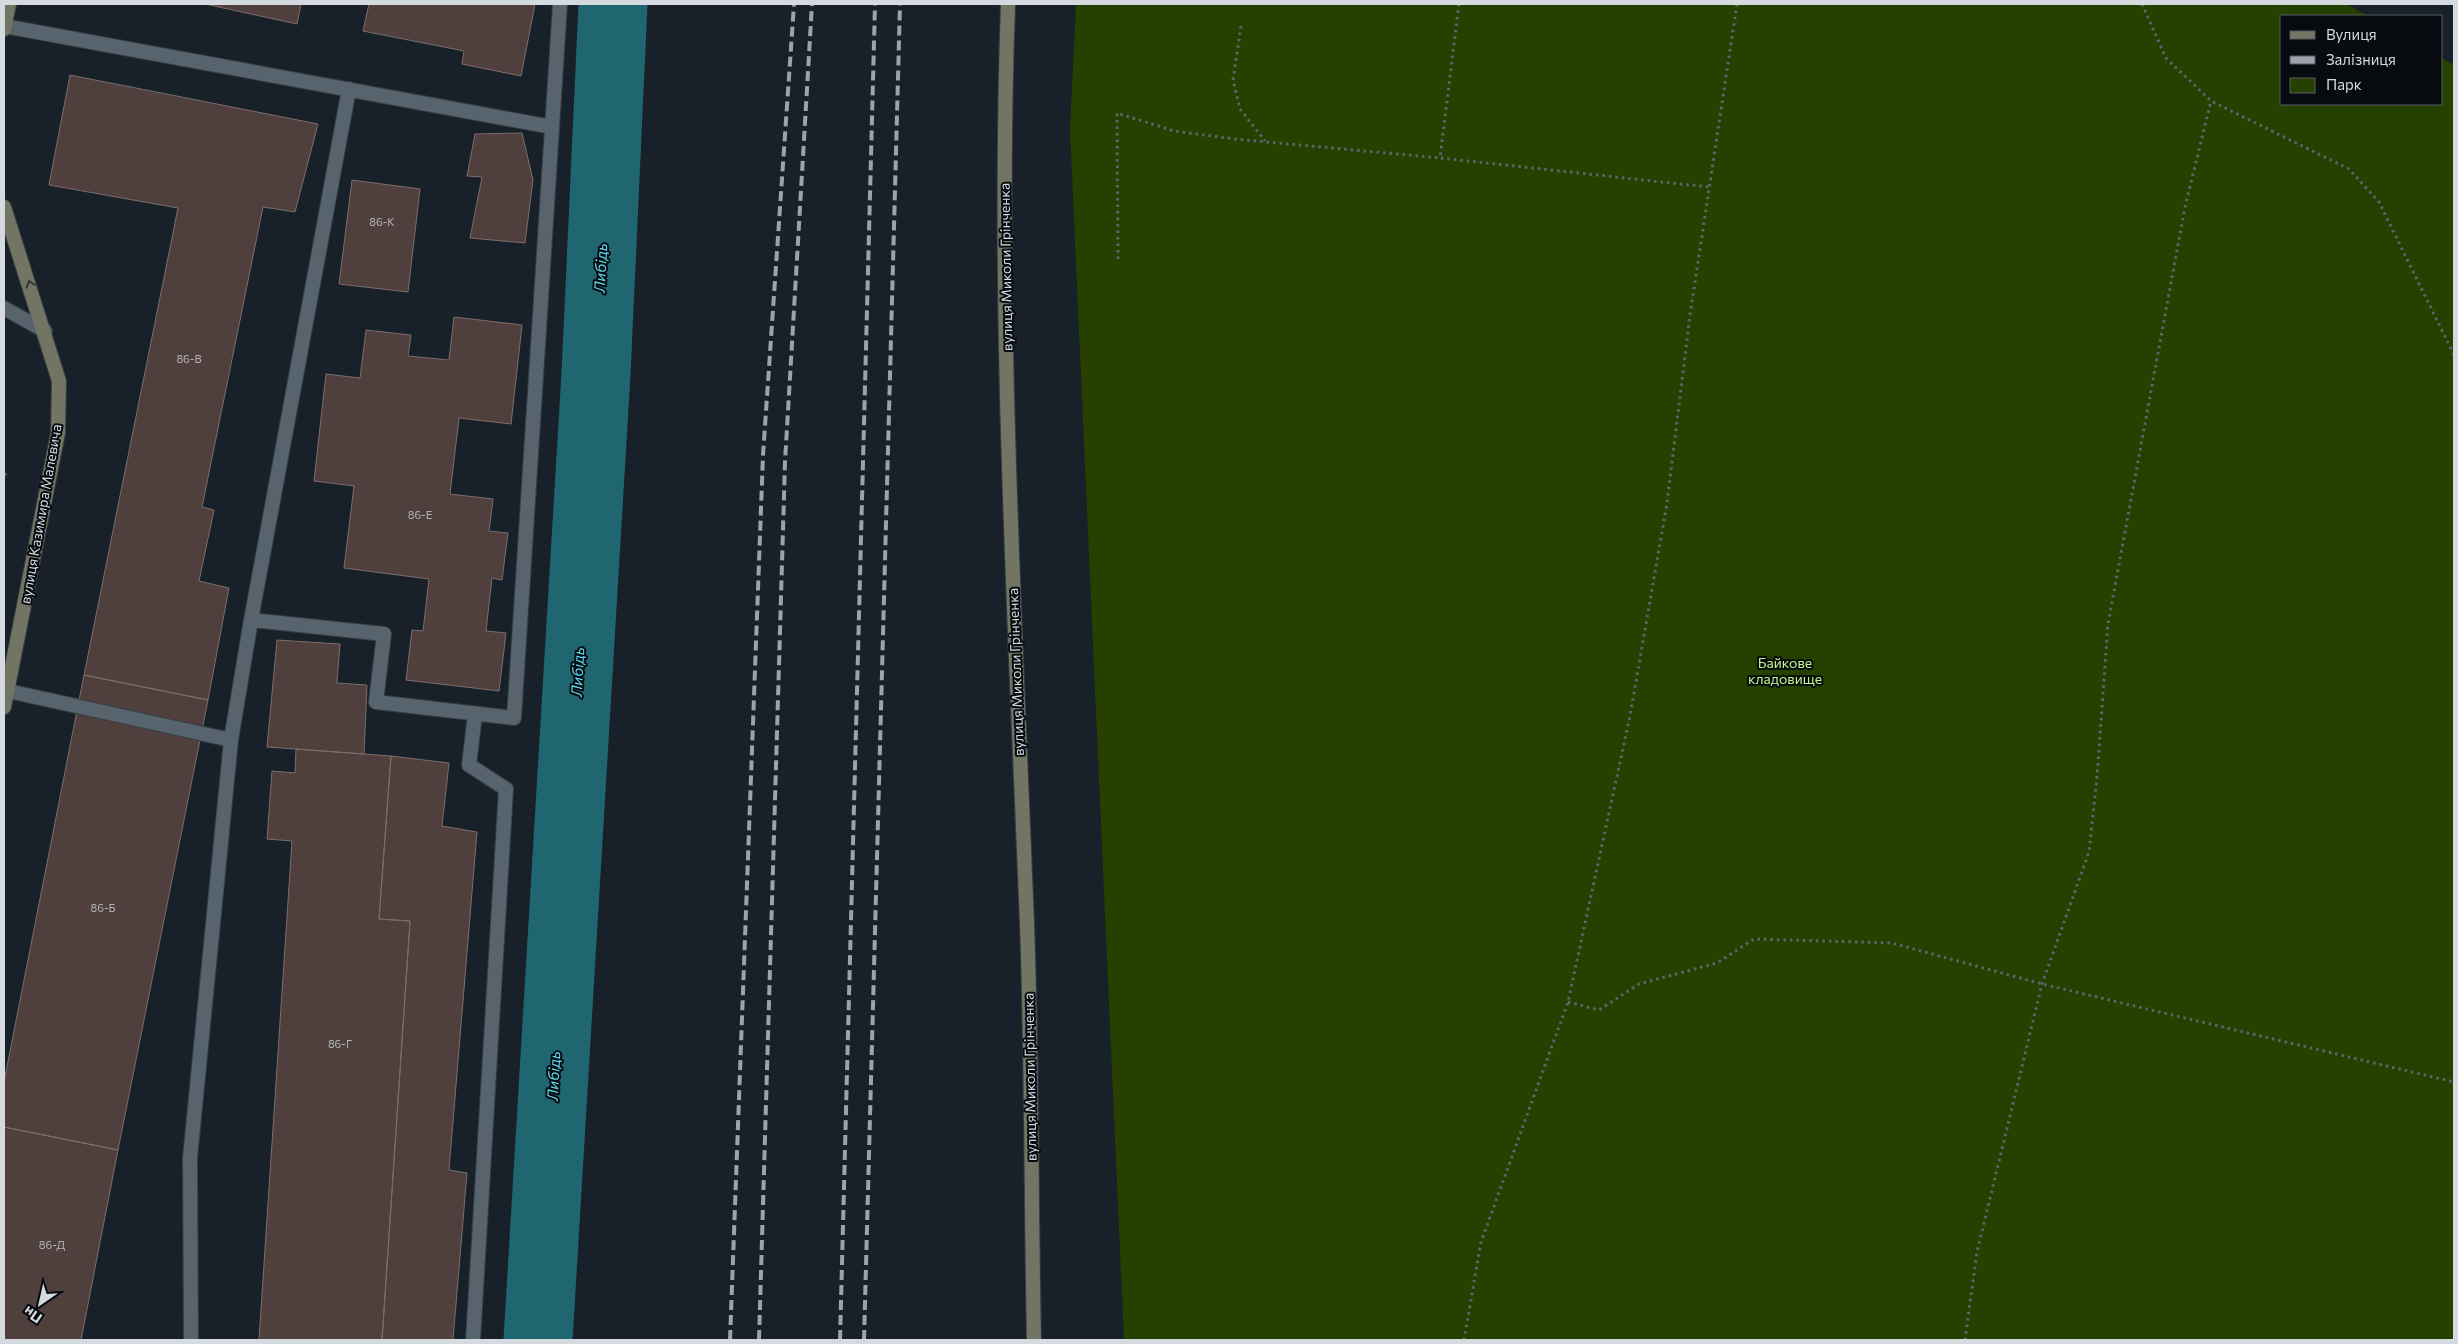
<svg xmlns="http://www.w3.org/2000/svg" width="2458" height="1344" viewBox="0 0 2458 1344" font-family="Commissioner,sans-serif">
	<style>
		.green { fill: #264000 }
		.lines { fill: none; stroke-linecap: round; stroke-linejoin: round }
		.river { stroke: #1f6671; stroke-width: 69 }
		.building { fill: #4f403e; stroke: #7d6d6b }
		.service-casing { stroke: #363d43; stroke-width: 16 }
		.tertiary-casing { stroke: #363d43; stroke-width: 16 }
		.secondary-casing { stroke: #363d43; stroke-width: 16 }
		.path { stroke: #5d646c; stroke-width: 3; stroke-dasharray: 2.5 4; stroke-linecap: butt }
		.service { stroke: #57636d; stroke-width: 14 }
		.tertiary { stroke: #57636d; stroke-width: 14 }
		.secondary { stroke: #727564; stroke-width: 14 }
		.rail { stroke: #9ca3aa; stroke-width: 4; stroke-dasharray: 10 5; stroke-linecap: butt }
		.oneway { stroke: #323530 }
		.labels { text-anchor: middle; stroke-width: 4; stroke-linejoin: round; paint-order: stroke }
		.number-label { font-size: 11px; fill: #b3b4b8 }
		.street-label { font-size: 14px; fill: #d4dae0; stroke: #070a0e }
		.park-label { font-size: 14px; fill: #c1f78c; stroke: #070a0e }
		.water-label { font-size: 15px; font-style: italic; fill: #5de0f6; stroke: #070a0e }
	</style>
	<rect width="100%" height="100%" fill="#18212a"/>
	<path class="green" d="M 1076,4 L 2346,4 L 2368,16 L 2282,16 L 2282,104 L 2442,104 L 2442,58 L 2454,65 L 2454,1340 L 1124,1340 L 1070,129 Z"/>
	<g class="lines">
		<path class="river" d="M 538,1340 L 596,374 L 613,4"/>
	</g>
	<path class="building" d="M 205,4 L 301,4 L 297,24 Z
		M 369,4 L 535,4 L 521,76 L 462,64 L 464,51 L 363,31 Z
		M 70,75 L 318,124 L 295,212 L 263,207 L 202,507 L 214,510 L 199,581 L 229,588 L 208,700 L 84,675 L 178,208 L 49,185 Z
		M 522,133 L 533,180 L 525,243 L 470,238 L 482,177 L 467,176 L 475,134 Z
		M 352,180 L 420,189 L 408,292 L 339,284 Z
		M 454,317 L 522,325 L 511,424 L 459,418 L 450,494 L 493,499 L 489,531 L 508,533 L 502,580 L 492,578 L 486,631 L 506,633 L 499,691 L 406,680 L 412,630 L 423,631 L 429,579 L 344,568 L 354,486 L 314,481 L 326,374 L 360,378 L 366,330 L 411,335 L 408,356 L 449,360 Z
		M 277,640 L 340,644 L 337,683 L 367,685 L 364,754 L 267,747 Z
		M 84,675 L 208,700 L 118,1150 L 4,1127 L 4,1082 Z
		M 296,749 L 391,756 L 379,919 L 410,921 L 382,1340 L 259,1340 L 292,841 L 267,839 L 272,771 L 295,773 Z
		M 391,756 L 449,763 L 442,826 L 477,832 L 449,1170 L 467,1173 L 453,1340 L 382,1340 L 410,921 L 379,919 Z
		M 4,1127 L 118,1150 L 81,1340 L 4,1340 Z"/>
	<g class="lines">
		<g class="service-casing">
			<path id="service" d="M 4,26 L 552,127
				M 251,620 L 384,634 L 376,702 L 514,718 L 560,4
				M 8,691 L 231,740
				M 191,1340 L 190,1158 L 231,740 L 251,620 L 349,89
				M 473,1340 L 506,789 L 469,765 L 475,715"/>
		</g>
		<g class="tertiary-casing">
			<path id="tertiary" d="M 4,308 L 45,331"/>
		</g>
		<g class="secondary-casing">
			<path id="secondary" d="M 1008,4 C 997,310 1015,617 1027,924 C 1032,1062 1031,1202 1034,1340
				M 4,29 L 9,4
				M 4,207 L 59,381 L 58,433 L 4,707"/>
		</g>
		<path class="path" d="M 1459,4 L 1440,158 L 1708,187
			M 2142,4 L 2166,58 L 2211,101 L 2349,169 L 2379,202 L 2454,355
			M 1241,26 L 1233,80 L 1240,109 L 1265,141
			M 1118,259 L 1117,113 L 1174,131 L 1235,139 L 1440,158
			M 4,474 L 8,475
			M 1568,1002 L 1599,1010 L 1639,984 L 1717,963 L 1754,939 L 1892,943 L 2042,984 L 2454,1082
			M 1464,1340 L 1481,1242 L 1568,1002 L 1630,716 L 1667,503 L 1690,315 L 1737,4
			M 1965,1340 L 1977,1252 L 2042,984 L 2089,852 L 2097,777 L 2108,624 L 2185,207 L 2211,101"/>
		<use href="#service" class="service"/>
		<use href="#tertiary" class="tertiary"/>
		<use href="#secondary" class="secondary"/>
		<path class="rail" d="M 730,1340 L 763,455 L 794,4
			M 759,1340 L 785,462 L 812,4
			M 840,1340 L 875,4
			M 864,1340 L 900,4"/>
	</g>
	<defs><path id="oneway-chevron" d="M-2-3.5L2.5 0L-2 3.5" fill="none" stroke-width="1.6" stroke-linecap="round" stroke-linejoin="round" transform="scale(1.25)"/></defs>
	<use class="oneway" href="#oneway-chevron" transform="translate(30 284) rotate(-108)"/>
	<g class="labels">
		<g class="number-label">
			<text x="382" y="226">86-К</text>
			<text x="189" y="363">86-В</text>
			<text x="420" y="519">86-Е</text>
			<text x="103" y="912">86-Б</text>
			<text x="340" y="1048">86-Г</text>
			<text x="52" y="1249">86-Д</text>
		</g>
		<g class="street-label">
			<text transform="translate(1006 267) rotate(-91)" y="5">вулиця Миколи Грінченка</text>
			<text transform="translate(41 514) rotate(-80)" y="5">вулиця Казимира Малевича</text>
			<text transform="translate(1016 672) rotate(-92)" y="5">вулиця Миколи Грінченка</text>
			<text transform="translate(1030 1077) rotate(-91)" y="5">вулиця Миколи Грінченка</text>
		</g>
		<g class="park-label">
			<text x="1785" y="668">Байкове<tspan x="1785" dy="16">кладовище</tspan></text>
		</g>
		<g class="water-label">
			<text transform="translate(601 268) rotate(-87)" y="5">Либідь</text>
			<text transform="translate(578 672) rotate(-87)" y="5">Либідь</text>
			<text transform="translate(554 1076) rotate(-87)" y="5">Либідь</text>
		</g>
	</g>
	<rect width="2458" height="1344" fill="none" stroke="#d4dae0" stroke-width="10"/>
	<rect x="2280" y="15" width="162" height="90" fill="#070a0e" stroke="#595d62"/>
	<rect x="2290" y="31" width="25" height="8" fill="#727564" stroke="#595d62"/>
	<text x="2326" y="40" font-size="15" fill="#d4dae0">Вулиця</text>
	<rect x="2290" y="56" width="25" height="8" fill="#9ca3aa" stroke="#595d62"/>
	<text x="2326" y="65" font-size="15" fill="#d4dae0">Залізниця</text>
	<rect x="2290" y="78" width="25" height="15" fill="#264000" stroke="#595d62"/>
	<text x="2326" y="90" font-size="15" fill="#d4dae0">Парк</text>
	<g transform="translate(40 1304) rotate(214)" stroke="#070a0e" stroke-width="4" paint-order="stroke">
	<path d="M0-4L9 19L0 12L-9 19Z" fill="#d4dae0"/>
	<text y="-8" font-size="14" font-weight="bold" text-anchor="middle" fill="#d4dae0">Пн</text>
	</g>
</svg>
